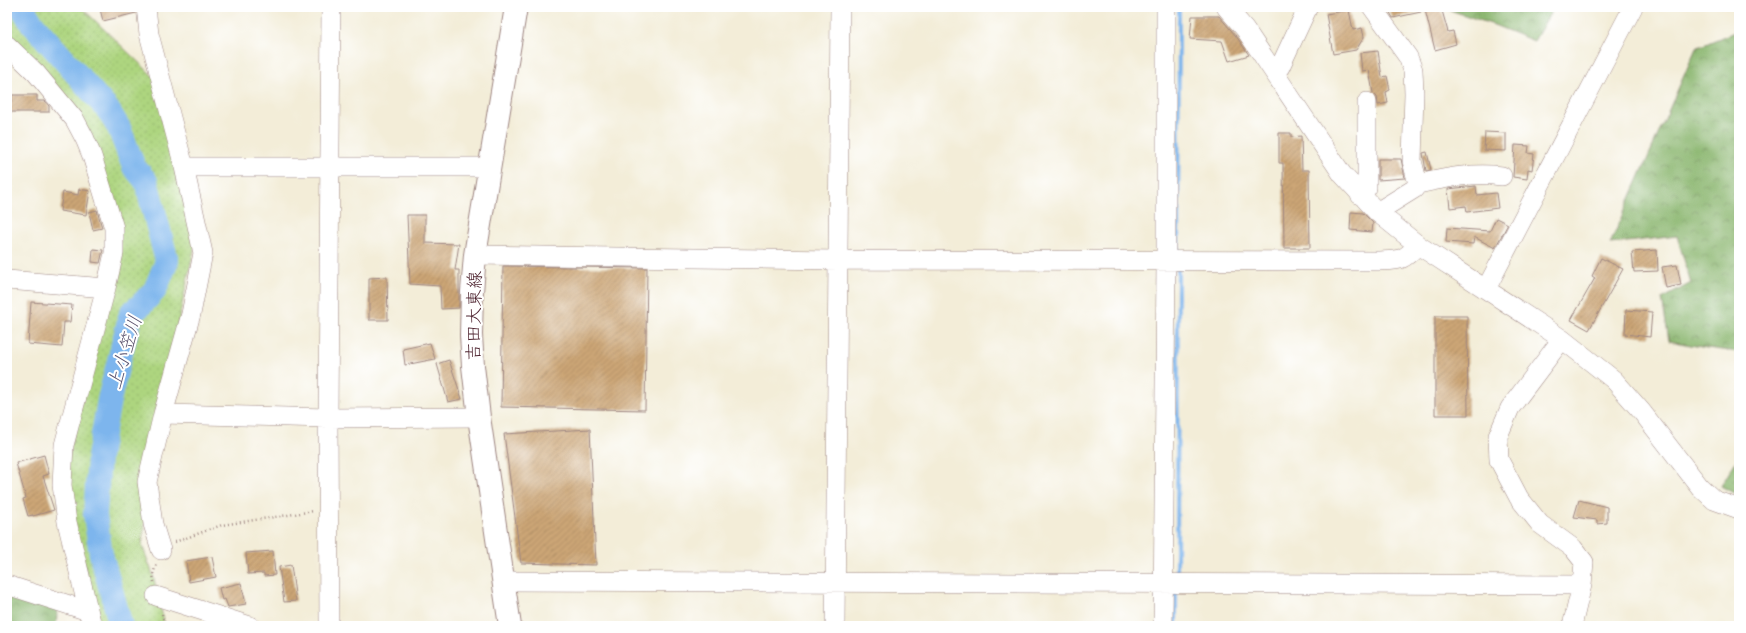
<svg xmlns="http://www.w3.org/2000/svg" width="1746" height="633" viewBox="0 0 1746 633" font-family="'Indie Flower','Klee One',sans-serif">
	<style>
		.grass { fill: url(#grass-dots); stroke: #7c7a55 }
		.forest { fill: url(#forest-crowns); stroke: #6a6a4c }
		.lines { fill: none; stroke-linecap: round; stroke-linejoin: round }
		.stream { stroke: #7db5ed; stroke-width: 4 }
		.river { stroke: #7db5ed; stroke-width: 24 }
		.building { fill: url(#building-hatch) }
		.minor-casing { stroke: #9e8682; stroke-width: 20 }
		.major-casing { stroke: #9e8682; stroke-width: 24 }
		.path { stroke: #9e8682; stroke-width: 2.5; stroke-dasharray: 1 3; stroke-linecap: butt }
		.minor { stroke: #fff; stroke-width: 19 }
		.major { stroke: #fff; stroke-width: 22 }
		.labels { text-anchor: middle; stroke-width: 4; stroke-linejoin: round; paint-order: stroke }
		.street-label { font-size: 18px; fill: #4a1f2b; stroke: #fff }
		.water-label { font-size: 19px; font-style: italic; fill: #5c546f; stroke: #fff }
	</style>
	<defs>
		<pattern id="grass-dots" width="8" height="8" patternUnits="userSpaceOnUse"><rect width="8" height="8" fill="#add57f"/><path d="M2 2h.1M6 6h.1" fill="none" stroke="#96b66e" stroke-width="1.8" stroke-linecap="round"/></pattern>
		<pattern id="forest-crowns" width="20" height="18" patternUnits="userSpaceOnUse"><rect width="20" height="18" fill="#8ab66e"/><path d="M2 6a3 3 0 1 1 6 0M12 15a3 3 0 1 1 6 0" fill="none" stroke="#73935b"/></pattern>
		<pattern id="building-hatch" width="6" height="6" patternUnits="userSpaceOnUse"><rect width="6" height="6" fill="#cca676"/><path d="M-1 1l2-2M0 6l6-6M5 7l2-2" fill="none" stroke="#a88761"/></pattern>
	</defs>
	<rect width="100%" height="100%" fill="#fff"/>
	<filter id="ink" filterUnits="userSpaceOnUse"><feTurbulence type="fractalNoise" baseFrequency=".025" numOctaves="2"/><feDisplacementMap in="SourceGraphic" scale="8" xChannelSelector="R" yChannelSelector="G"/><feConvolveMatrix kernelMatrix="1 2 1 2 8 2 1 2 1" color-interpolation-filters="sRGB"/></filter>
	<filter id="wash" filterUnits="userSpaceOnUse"><feTurbulence type="fractalNoise" baseFrequency=".012" numOctaves="4" result="noise"/><feDisplacementMap in="SourceGraphic" scale="16" xChannelSelector="R" yChannelSelector="G"/><feGaussianBlur stdDeviation="0.9" result="paint"/><feColorMatrix in="noise" values="0 0 0 0 0 0 0 0 0 0 0 0 0 0 0 0 0 1.4 0 .05"/><feComposite in="paint" operator="in"/></filter>
	<g filter="url(#wash)">
		<rect width="100%" height="100%" fill="#f3edd8"/>
		<path class="grass" d="M 7,7 L 81,7 L 156,79 L 197,236 L 164,387 L 142,545 L 153,575 L 165,626 L 101,626 L 62,485 L 120,239 L 82,133 L 7,36 Z"/>
		<path class="forest" d="M 1441,7 L 1554,7 L 1534,41 L 1494,25 Z
			M 1739,30 L 1739,352 L 1707,348 L 1669,341 L 1662,299 L 1691,283 L 1677,236 L 1610,244 L 1696,48 Z
			M 1739,456 L 1739,496 L 1721,486 Z
			M 7,585 L 58,601 L 56,626 L 7,626 Z"/>
		<g class="lines">
			<path class="stream" d="M 1178,257 L 1179,7
				M 1177,579 L 1178,265
				M 1176,626 L 1176,589"/>
			<path class="river" d="M 22,7 L 31,22 L 108,110 L 119,128 L 134,167 L 146,181 L 167,261 L 155,290 L 140,306 L 131,313 L 109,400 L 99,457 L 95,515 L 101,554 L 121,626"/>
		</g>
		<g id="blocks">
			<path class="building" d="M 109,7 L 135,7 L 136,13 L 103,21 L 100,9 Z
				M 1387,7 L 1420,7 L 1421,12 L 1393,18 Z
				M 1436,7 L 1441,7 L 1448,32 L 1453,31 L 1456,44 L 1435,50 L 1425,10 Z
				M 1349,10 L 1353,30 L 1362,28 L 1364,37 L 1356,50 L 1333,54 L 1326,14 Z
				M 1192,16 L 1219,16 L 1236,36 L 1249,55 L 1229,61 L 1222,41 L 1190,39 Z
				M 1378,51 L 1382,77 L 1387,76 L 1390,90 L 1386,92 L 1388,103 L 1378,105 L 1377,97 L 1373,93 L 1369,70 L 1362,71 L 1360,53 Z
				M 12,95 L 37,95 L 37,101 L 45,101 L 49,106 L 49,112 L 7,112 L 7,101 L 12,101 Z
				M 1485,132 L 1506,133 L 1506,151 L 1484,150 Z
				M 1279,133 L 1291,133 L 1291,137 L 1301,136 L 1302,170 L 1309,170 L 1310,248 L 1284,248 L 1283,163 L 1279,163 Z
				M 1515,145 L 1529,146 L 1528,153 L 1534,154 L 1532,170 L 1528,169 L 1527,179 L 1513,177 Z
				M 1427,152 L 1431,170 L 1426,171 L 1423,153 Z
				M 1378,159 L 1401,159 L 1405,178 L 1378,180 Z
				M 1476,186 L 1477,195 L 1496,193 L 1498,208 L 1467,212 L 1466,206 L 1450,208 L 1448,189 Z
				M 79,189 L 90,191 L 86,215 L 60,211 L 63,192 L 78,195 Z
				M 97,210 L 102,228 L 93,230 L 89,212 Z
				M 1351,212 L 1363,213 L 1373,223 L 1372,232 L 1350,230 Z
				M 407,215 L 425,215 L 425,243 L 459,244 L 455,270 L 459,270 L 459,308 L 441,309 L 440,286 L 410,284 Z
				M 1496,218 L 1508,224 L 1495,248 L 1474,237 L 1473,244 L 1446,242 L 1447,228 L 1490,231 Z
				M 93,249 L 103,250 L 100,263 L 92,262 Z
				M 1657,250 L 1658,271 L 1634,272 L 1632,252 Z
				M 1601,258 L 1623,269 L 1589,330 L 1571,320 L 1595,278 L 1592,276 Z
				M 1677,265 L 1681,285 L 1666,288 L 1662,267 Z
				M 503,266 L 647,268 L 645,410 L 501,407 Z
				M 387,277 L 388,320 L 369,320 L 369,278 Z
				M 31,302 L 72,305 L 70,322 L 64,322 L 62,347 L 28,344 Z
				M 1626,310 L 1652,312 L 1650,337 L 1625,334 Z
				M 1435,316 L 1467,316 L 1468,415 L 1435,415 Z
				M 430,343 L 435,359 L 405,365 L 403,349 Z
				M 449,360 L 462,399 L 448,402 L 437,364 Z
				M 590,429 L 596,565 L 521,563 L 504,434 Z
				M 44,455 L 49,474 L 43,476 L 54,510 L 33,516 L 33,515 L 28,516 L 23,499 L 26,498 L 16,463 Z
				M 1579,500 L 1607,507 L 1607,523 L 1597,524 L 1597,520 L 1574,517 Z
				M 273,551 L 275,575 L 264,576 L 264,573 L 248,574 L 246,553 Z
				M 212,557 L 216,577 L 189,582 L 186,561 Z
				M 291,565 L 296,601 L 284,602 L 279,567 Z
				M 241,583 L 246,604 L 228,607 L 225,599 L 222,600 L 219,588 Z"/>
		</g>
	</g>
	<g filter="url(#ink)">
		<use href="#blocks" fill-opacity="0" stroke="#9e8682" stroke-width="1"/>
		<g class="lines">
			<g class="minor-casing">
				<path id="minor" d="M 146,7 L 149,34 L 184,167 L 203,253 L 191,314 L 163,414
					M 1226,7 L 1245,29 L 1342,174 L 1377,212 L 1418,245 L 1562,339 L 1614,380 L 1642,412 L 1700,487 L 1714,500 L 1739,509
					M 1372,7 L 1408,57 L 1413,70 L 1414,93 L 1412,161 L 1418,184 L 1414,189 L 1377,212
					M 7,45 L 36,73 L 75,120 L 85,139 L 92,156 L 114,228 L 114,253 L 106,288 L 64,445 L 62,485 L 67,522 L 92,626
					M 1275,73 L 1280,67 L 1308,7
					M 184,167 L 489,167
					M 1418,184 C 1446,178 1473,172 1502,176
					M 1360,195 L 1367,188 L 1367,102
					M 475,255 L 838,260 L 1379,261 C 1401,260 1403,261 1418,245
					M 7,280 L 106,288
					M 1486,289 L 1633,7
					M 1562,339 L 1510,408 L 1498,436 L 1499,460 L 1519,498 L 1540,524 L 1573,548 L 1584,562 L 1582,585 L 1572,626
					M 161,550 L 153,524 L 147,482 L 163,414 L 328,418 L 479,417
					M 504,581 L 1582,585
					M 7,585 L 88,611
					M 156,596 L 250,626
					M 329,626 L 328,418 L 331,7
					M 835,626 L 840,7
					M 1163,626 L 1166,261 L 1166,7"/>
			</g>
			<g class="major-casing">
				<path id="major" d="M 510,626 L 479,417 L 473,366 L 471,335 L 472,292 L 475,255 L 516,7"/>
			</g>
			<path class="path" d="M 175,542 L 222,525 L 314,511
				M 154,582 L 153,575 L 156,564
				M 162,614 L 165,626"/>
			<use href="#minor" class="minor"/>
			<use href="#major" class="major"/>
		</g>
	</g>
	<g class="labels">
		<g class="street-label">
			<text transform="translate(474 316) rotate(-89)" y="6">吉田大東線</text>
		</g>
		<g class="water-label">
			<text transform="translate(124 352) rotate(-73)" y="7">上小笠川</text>
		</g>
	</g>
	<rect width="1746" height="633" fill="none" stroke="#fff" stroke-width="24"/>
</svg>
